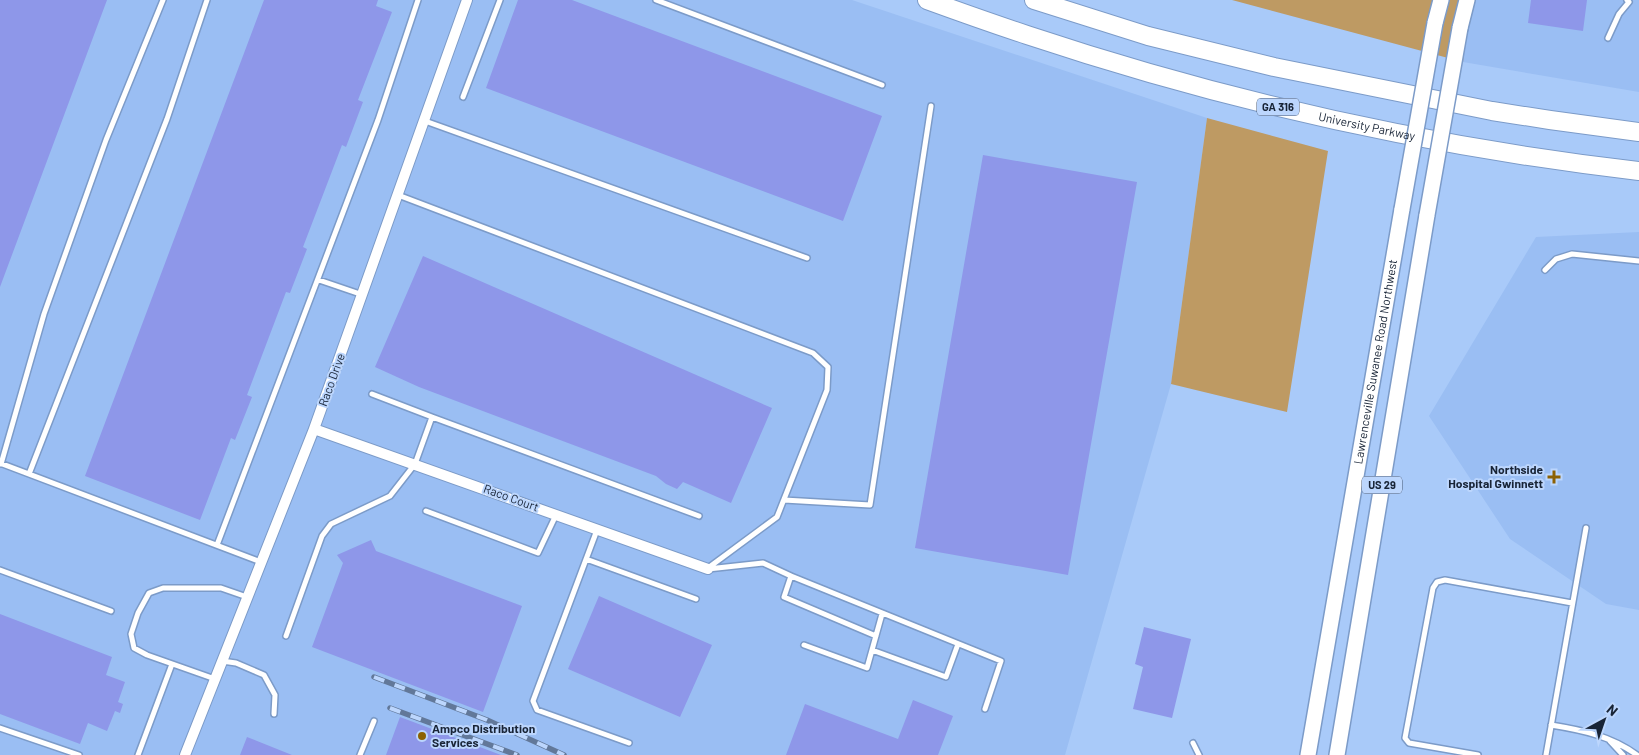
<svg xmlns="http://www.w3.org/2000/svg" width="1639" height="755" viewBox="0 0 1639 755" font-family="Barlow,sans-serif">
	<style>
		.built { fill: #9abef3 }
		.green { fill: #be9a63 }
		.building { fill: #8e97e9 }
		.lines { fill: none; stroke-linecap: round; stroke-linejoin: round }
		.service-casing { stroke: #7c9bc8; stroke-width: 8 }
		.minor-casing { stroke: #7c9bc8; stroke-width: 12 }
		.primary-casing { stroke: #7c9bc8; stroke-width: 18 }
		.motorway-casing { stroke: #7c9bc8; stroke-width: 20 }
		.service { stroke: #fff; stroke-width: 5 }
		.minor { stroke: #fff; stroke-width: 10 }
		.primary { stroke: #fff; stroke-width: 15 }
		.motorway { stroke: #fff; stroke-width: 18 }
		.rail-casing { stroke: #627899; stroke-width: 5.5 }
		.rail { stroke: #bcd6fd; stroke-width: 4; stroke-dasharray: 11; stroke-linecap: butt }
		.primary-bridge-casing { stroke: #7c9bc8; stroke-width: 18; stroke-linecap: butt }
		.primary-bridge { stroke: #fff; stroke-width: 15 }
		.poi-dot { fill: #8c6103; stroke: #bcd6fd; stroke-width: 2 }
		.labels { text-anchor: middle; stroke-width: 4; stroke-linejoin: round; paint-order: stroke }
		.shield { fill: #bcd6fd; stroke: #495972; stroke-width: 1 }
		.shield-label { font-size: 11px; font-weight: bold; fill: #182436 }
		.street-label { font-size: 12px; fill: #182436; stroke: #bcd6fd }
		.poi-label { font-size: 12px; font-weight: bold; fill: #182436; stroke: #bcd6fd; text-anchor: end }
	</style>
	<rect width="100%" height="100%" fill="#a9caf9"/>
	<path class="built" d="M 0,0 L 852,0 L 1207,118 L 1171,384 L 1065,755 L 0,755 Z
		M 1470,0 L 1639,0 L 1639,92 L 1463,62 Z
		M 1639,232 L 1639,610 L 1606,604 L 1510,539 L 1429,416 L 1536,237 Z"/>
	<path class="green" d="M 1232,0 L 1470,0 L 1463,62 Z
		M 1207,118 L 1328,151 L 1287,412 L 1171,384 Z"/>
	<path class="building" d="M 0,0 L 107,0 L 0,287 Z
		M 264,0 L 378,0 L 376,6 L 392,12 L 358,100 L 363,102 L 346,147 L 342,145 L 303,247 L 307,249 L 290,293 L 286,292 L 247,395 L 252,397 L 235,440 L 231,438 L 200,520 L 85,476 Z
		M 518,0 L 572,0 L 882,116 L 843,221 L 486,88 Z
		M 1531,0 L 1587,0 L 1583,31 L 1528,23 Z
		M 983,155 L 1137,182 L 1068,575 L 915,548 Z
		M 423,256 L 772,408 L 731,503 L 683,482 L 677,489 L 666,484 L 656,476 L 419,387 L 375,367 Z
		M 371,540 L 376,551 L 522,606 L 483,712 L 312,647 L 343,563 L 337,555 Z
		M 599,596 L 712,645 L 680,717 L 568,669 Z
		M 0,614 L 112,657 L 106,675 L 125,682 L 118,702 L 123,704 L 120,713 L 115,711 L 107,731 L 88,723 L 80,744 L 0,714 Z
		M 1144,627 L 1191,639 L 1172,718 L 1133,709 L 1143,667 L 1135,664 Z
		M 913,700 L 953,716 L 938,755 L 786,755 L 805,704 L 898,739 Z
		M 400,717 L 501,755 L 386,755 Z
		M 247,737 L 292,755 L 240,755 Z"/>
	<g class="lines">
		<g class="service-casing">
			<path id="service" d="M 656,0 L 882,85
				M 1608,38 L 1619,14 L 1629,2 L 1627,0
				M 463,97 L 500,0
				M 425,121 L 807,258
				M 398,195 L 813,353 L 828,367 L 827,390 L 777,517 L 708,568
				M 1545,270 L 1556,259 L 1572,254 L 1639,261
				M 319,280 L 363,295
				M 372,394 L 432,417
				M 0,463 L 261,562
				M 1,464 L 44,314 L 106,140 L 163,0
				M 29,474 L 167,119 L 207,0
				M 784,500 L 870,505 L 931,106
				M 426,511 L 538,553 L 556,515
				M 597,530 L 533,701 L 537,710 L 629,743
				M 217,545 L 378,120 L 418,0
				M 586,559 L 696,599
				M 708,569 L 763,563 L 791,576 L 784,597 L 876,636
				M 0,570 L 111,611
				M 791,576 L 1001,661 L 985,709
				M 286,636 L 322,536 L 331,524 L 390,496 L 415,464 L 432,417 L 699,516
				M 804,645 L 867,668 L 882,614
				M 872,650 L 946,677 L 958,644
				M 222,661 L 236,663 L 264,675 L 275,695 L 274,714
				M 215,679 L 147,655 L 134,648 L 131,634 L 138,613 L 149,593 L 163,588 L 221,588 L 247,597
				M 1551,725 C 1582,730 1611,736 1637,755
				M 0,728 L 79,755
				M 1610,741 L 1623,755
				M 1193,743 L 1199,755
				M 138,755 L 172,664
				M 360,755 L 374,721
				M 1478,755 L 1409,743 L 1405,738 L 1433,588 L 1437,582 L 1445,580 L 1572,603
				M 1546,755 L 1586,528"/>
		</g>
		<g class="minor-casing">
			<path id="minor" d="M 314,429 L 708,569
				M 185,755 L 314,429 L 467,0"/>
		</g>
		<g class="primary-casing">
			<g id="primary">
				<path d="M 1435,23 L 1441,0"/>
				<path d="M 1460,28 L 1467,0"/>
				<path id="s1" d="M 1308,755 L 1402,209"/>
				<path d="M 1337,755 L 1427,215"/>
			</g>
		</g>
		<g class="motorway-casing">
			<g id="motorway">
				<path id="s2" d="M 927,0 C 960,12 994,24 1027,35 C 1225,101 1431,147 1639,171"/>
				<path d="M 1034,0 L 1148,36 L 1274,67 L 1492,111 L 1550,120 L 1639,132"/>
			</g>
		</g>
		<use href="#service" class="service"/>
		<use href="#minor" class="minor"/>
		<use href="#primary" class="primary"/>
		<use href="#motorway" class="motorway"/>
		<g class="rail-casing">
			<path id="rail" d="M 374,677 L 487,720 L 564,755
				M 390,708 L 517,755"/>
		</g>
		<use href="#rail" class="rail"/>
		<g class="primary-bridge-casing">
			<path id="primary-bridge" d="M 1402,209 L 1435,23
				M 1427,215 L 1460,28"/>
		</g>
		<use href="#primary-bridge" class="primary-bridge"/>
	</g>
	<g class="poi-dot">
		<path d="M1551.5 469.5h5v5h5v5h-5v5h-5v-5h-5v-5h5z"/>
		<circle cx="422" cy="736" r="5"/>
	</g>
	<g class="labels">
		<g class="shield">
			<rect x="1257" y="98.5" width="42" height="17" rx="4"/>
			<rect x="1362" y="476.5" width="40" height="17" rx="4"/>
		</g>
		<g class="shield-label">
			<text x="1278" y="111">GA 316</text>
			<text x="1382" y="489">US 29</text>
		</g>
		<g class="street-label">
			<text dy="4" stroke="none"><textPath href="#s2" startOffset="458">University Parkway</textPath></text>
			<text dy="4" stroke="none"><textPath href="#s1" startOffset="399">Lawrenceville Suwanee Road Northwest</textPath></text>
			<text transform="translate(332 380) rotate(-70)" y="4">Raco Drive</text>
			<text transform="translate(511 498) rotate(20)" y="4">Raco Court</text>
		</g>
		<g class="poi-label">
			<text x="1543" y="474">Northside<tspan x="1543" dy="14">Hospital Gwinnett</tspan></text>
			<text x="432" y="733" text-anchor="start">Ampco Distribution<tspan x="432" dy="14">Services</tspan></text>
		</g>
	</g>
	<g transform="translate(1604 720) rotate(40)" stroke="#bcd6fd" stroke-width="4" paint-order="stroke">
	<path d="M0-4L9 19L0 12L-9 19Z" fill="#182436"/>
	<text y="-8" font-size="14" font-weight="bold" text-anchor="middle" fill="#182436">N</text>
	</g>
</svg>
